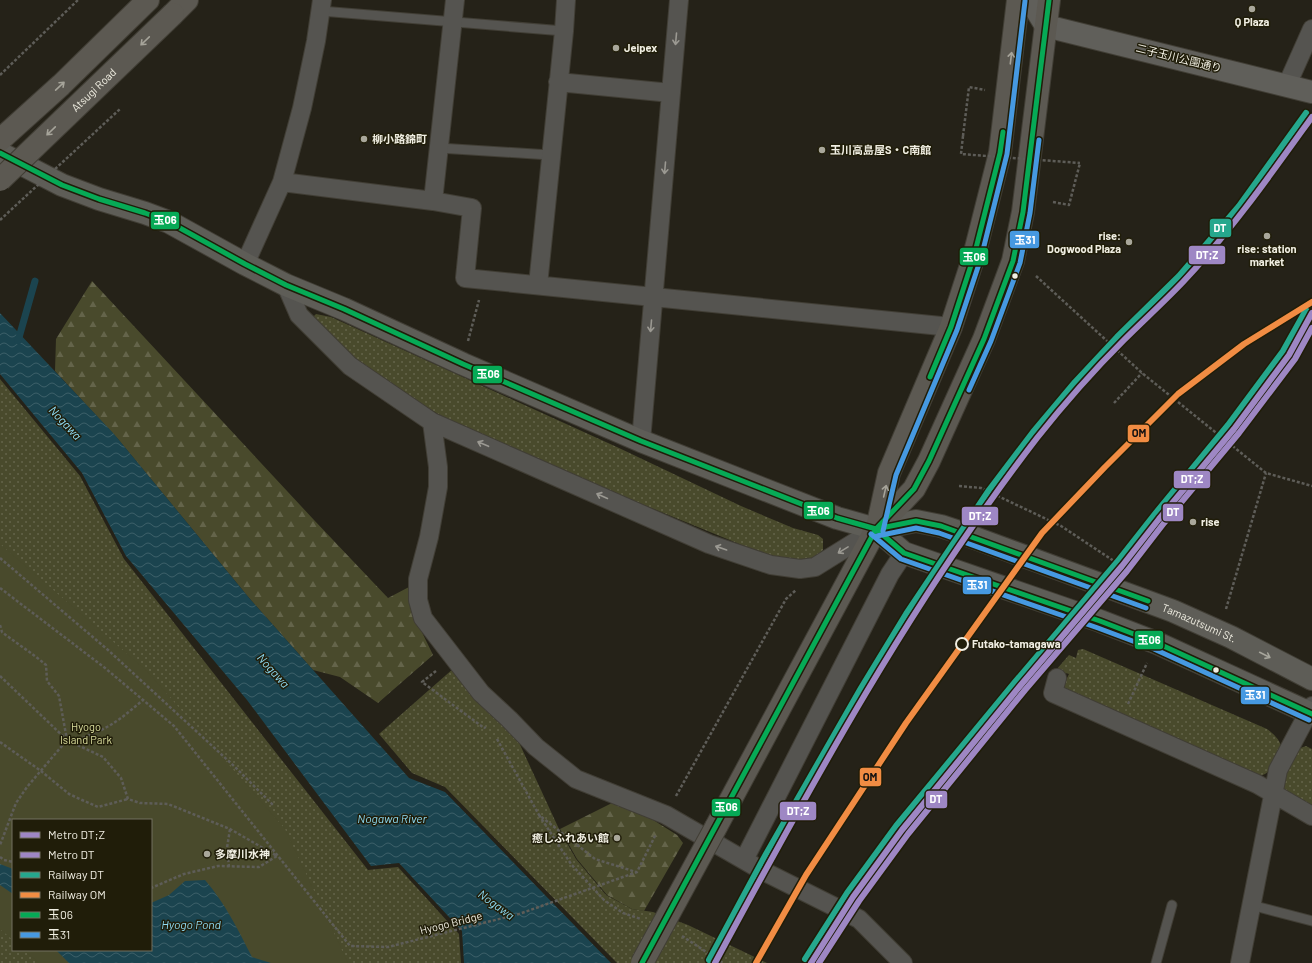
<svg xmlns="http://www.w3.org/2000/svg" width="1312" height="963" viewBox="0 0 1312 963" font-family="Barlow,'Noto Sans JP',sans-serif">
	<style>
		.grass { fill: url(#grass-dots); fill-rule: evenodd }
		.forest { fill: url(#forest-firs) }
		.park { fill: #494a2c }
		.water { fill: url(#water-waves) }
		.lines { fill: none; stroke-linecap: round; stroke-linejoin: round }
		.stream { stroke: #1b444f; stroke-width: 7 }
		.lane-casing { stroke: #413e35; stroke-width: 11 }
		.street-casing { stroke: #413e35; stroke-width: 20 }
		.secondary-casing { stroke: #413e35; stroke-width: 24 }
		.primary-casing { stroke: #413e35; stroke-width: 24 }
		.highway-casing { stroke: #413e35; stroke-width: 24 }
		.path { stroke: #5e5d58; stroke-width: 2.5; stroke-dasharray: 3 2; stroke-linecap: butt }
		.lane { stroke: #555450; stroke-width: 9 }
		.street { stroke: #555450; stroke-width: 18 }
		.secondary { stroke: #605f5a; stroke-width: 22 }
		.primary { stroke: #5e5d57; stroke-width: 22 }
		.highway { stroke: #5c5952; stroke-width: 22 }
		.highway-bridge-casing { stroke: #413e35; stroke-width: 24; stroke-linecap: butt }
		.path-bridge { stroke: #5e5d58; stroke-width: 2.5; stroke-dasharray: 3 2; stroke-linecap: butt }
		.highway-bridge { stroke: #5c5952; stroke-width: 22 }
		.bus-1-casing { stroke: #201d09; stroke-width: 8 }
		.bus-2-casing { stroke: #201d09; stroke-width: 8 }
		.bus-1 { stroke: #06aa56; stroke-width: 5 }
		.bus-2 { stroke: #4699e1; stroke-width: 5 }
		.rail-1-casing { stroke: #201d09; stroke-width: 9 }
		.rail-2-casing { stroke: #201d09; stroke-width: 9 }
		.rail-1 { stroke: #25a78d; stroke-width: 6 }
		.rail-2 { stroke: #f18c43; stroke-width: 6 }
		.metro-1-casing { stroke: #201d09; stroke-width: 9 }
		.metro-2-casing { stroke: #201d09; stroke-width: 9 }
		.metro-1 { stroke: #9e87c4; stroke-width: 6 }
		.metro-2 { stroke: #9e87c4; stroke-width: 6 }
		.oneway { stroke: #9b9992 }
		.oneway2 { stroke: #a6a49a }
		.oneway3 { stroke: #a7a69c }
		.poi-dot { fill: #a9a79b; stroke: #201d09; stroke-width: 1.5 }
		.bus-dot { fill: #f0eee2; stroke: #201d09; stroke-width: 1.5 }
		.stop-dot { fill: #201d09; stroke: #f0eee2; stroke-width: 2 }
		.labels { text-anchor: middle; stroke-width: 3; stroke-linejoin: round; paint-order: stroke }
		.poi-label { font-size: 11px; font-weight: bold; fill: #f0eee2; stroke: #201d09; text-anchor: start }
		.street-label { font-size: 11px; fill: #f0eee2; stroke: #201d09 }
		.stop-label { font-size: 11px; font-weight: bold; fill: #f0eee2; stroke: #201d09; text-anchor: start }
		.park-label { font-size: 11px; fill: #dcdf9f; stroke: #201d09 }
		.water-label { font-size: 12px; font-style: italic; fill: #8ddaf3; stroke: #201d09 }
		.line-badge { stroke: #201d09; stroke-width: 1.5 }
		.badge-label { font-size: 11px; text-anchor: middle; font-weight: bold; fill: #fff }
		.pale-badge-label { font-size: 11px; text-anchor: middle; font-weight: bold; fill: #111 }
	</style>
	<defs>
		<pattern id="grass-dots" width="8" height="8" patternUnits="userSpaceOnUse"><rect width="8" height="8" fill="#494a2c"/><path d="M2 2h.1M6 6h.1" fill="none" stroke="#64644a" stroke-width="1.8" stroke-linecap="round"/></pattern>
		<pattern id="forest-firs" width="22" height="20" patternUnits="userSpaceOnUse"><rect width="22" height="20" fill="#494a2c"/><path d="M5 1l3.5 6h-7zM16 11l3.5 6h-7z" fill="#64644a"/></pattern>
		<pattern id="water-waves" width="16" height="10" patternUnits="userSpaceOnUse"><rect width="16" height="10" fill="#1b444f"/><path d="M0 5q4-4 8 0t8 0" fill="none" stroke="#3c5f68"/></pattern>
	</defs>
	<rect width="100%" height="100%" fill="#252218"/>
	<path class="grass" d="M 316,314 L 331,317 L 619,448 L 741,506 L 793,528 L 818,535 L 823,539 L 823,550 C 819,554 815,558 810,560 C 795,564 769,555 754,550 L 605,489 L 452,422 L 373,376 L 355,359 L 335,338 L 315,320 L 314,316 Z
		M 0,379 L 80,476 L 124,559 L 368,870 L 398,867 L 459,934 L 461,963 L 0,963 ZM 13,820 L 151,820 L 151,950 L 13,950 Z
		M 1083,649 L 1267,729 C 1273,733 1284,743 1281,752 C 1280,755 1276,759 1274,762 C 1268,772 1267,776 1255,775 L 1062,688 L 1069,674 L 1056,670 L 1069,655 L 1076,658 L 1078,650 Z
		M 454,668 L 510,723 L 559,829 L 576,859 L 606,895 L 632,909 L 653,912 L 688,925 L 767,963 L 617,963 L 445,787 L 412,773 L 379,734 Z
		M 1306,746 L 1312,749 L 1312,810 L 1283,795 L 1280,780 L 1295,750 Z"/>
	<path class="forest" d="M 92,281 L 314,520 L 388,598 L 409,587 L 417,622 L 433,655 L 378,703 L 340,677 L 313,670 L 250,599 L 118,439 L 55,371 L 56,339 Z
		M 620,799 L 677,835 L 683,843 L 644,911 L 632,909 L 607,895 L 577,859 L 560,829 Z"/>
	<path class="park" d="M 0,544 L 147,671 L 285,829 L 348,963 L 39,963 L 24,950 L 151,950 L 151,820 L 13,820 L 13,940 L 0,929 Z"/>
	<path class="water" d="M 0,313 L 114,434 L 250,599 L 409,778 L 445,792 L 611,963 L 464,963 L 462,931 L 399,863 L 371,866 L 247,700 L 126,556 L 82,473 L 0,374 Z
		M 0,864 L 13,869 L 13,894 L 0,885 Z
		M 205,880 C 225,903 238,930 252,957 L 271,963 L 69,963 L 56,950 L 151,950 L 151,903 L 169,895 L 185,881 Z"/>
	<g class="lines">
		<path class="stream" d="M 18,341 L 35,281"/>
		<g class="lane-casing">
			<path id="lane" d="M 321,11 L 564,31
				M 439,148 L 550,155
				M 1251,905 L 1312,921
				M 1156,963 L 1172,905"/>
		</g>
		<g class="street-casing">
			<path id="street" d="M 558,82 L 671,93
				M 1287,85 L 1312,29
				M 282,182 L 433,201 L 472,208 L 465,278 L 951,327
				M 433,201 L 455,0
				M 245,264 L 282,182 L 302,108 L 316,41 L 322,0
				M 286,285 L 299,315 L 350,366 L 432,422 L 709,544 L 771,565 L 800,569 L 815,567 L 876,529
				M 538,285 L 564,31 L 566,0
				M 432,422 L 438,467 L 438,487 L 429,537 L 418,579 L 418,600 L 423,618 L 481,693 L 509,719 L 536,747 L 576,779 L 666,815 L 763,871 L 859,919 L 903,963
				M 641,441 L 679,0
				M 1057,678 L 1053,693 L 1257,784 L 1312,816
				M 744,860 L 890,574 L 904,553
				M 1240,963 L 1278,770 L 1312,706"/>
		</g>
		<g class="secondary-casing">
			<path id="secondary" d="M 1030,0 L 1046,26 L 1312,92"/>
		</g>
		<g class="primary-casing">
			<g id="primary">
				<path d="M 0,153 L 62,185 L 99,199 L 145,213 L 169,222 L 245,264 L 286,285 L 344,309 L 463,364 L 641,441 L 837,518 L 876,529 L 904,553 L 1100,621 L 1157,643 L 1312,714"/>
				<path id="s1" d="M 876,529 L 916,521 L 941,526 L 956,531 L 1173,611 L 1231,637 L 1312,679"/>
			</g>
		</g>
		<g class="highway-casing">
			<path id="highway" d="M 173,14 L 187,0
				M 0,140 L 61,85 L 148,0
				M 877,528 L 889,473 L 951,327 L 974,256 L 1000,153 L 1018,0
				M 716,827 L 876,529 L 914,489 L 929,461 L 984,339 L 1013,261 L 1023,212 L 1049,0"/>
		</g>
		<path class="path" d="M 0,75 L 78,0
			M 963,136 L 969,87 L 985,90
			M 1053,202 L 1069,205 L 1080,163
			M 1036,276 L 1142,373 L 1266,473 L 1312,486
			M 468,341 L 479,300
			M 1114,403 L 1142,373
			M 959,486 L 981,488 L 1061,526 L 1120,565
			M 0,558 L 108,650 L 234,766 L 273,805
			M 0,588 L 105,668 L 174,726 L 350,946 L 388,947 L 519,914 L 637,872 L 656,834
			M 1226,609 L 1266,473
			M 0,625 L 2,632 C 16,643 32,653 46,665 L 47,681 L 59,696 L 67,740 L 73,743 C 83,737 94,734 105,728 C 119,721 131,710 143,700
			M 436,671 L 422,682 L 484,728 L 486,727
			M 0,676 L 67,740 L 27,787 L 16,803 L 0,845
			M 1128,704 L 1147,663
			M 497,739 L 539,815 L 595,859 L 636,872
			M 0,742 L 41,771 L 69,794 L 82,800 L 98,807 L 128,799
			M 73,743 L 103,757 L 121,778 L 128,799 L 140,803 L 168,804 L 230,829 L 277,856 L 259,867 L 218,866 L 184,874 L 151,888
			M 676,796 L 786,599 L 796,590
			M 539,815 L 571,864 L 604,900 L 623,913 L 641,919
			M 0,857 L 4,860 L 13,862
			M 229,867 L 227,848 L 230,829
			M 682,936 L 723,963"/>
		<use href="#lane" class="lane"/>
		<use href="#street" class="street"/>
		<use href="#secondary" class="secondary"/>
		<use href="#primary" class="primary"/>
		<use href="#highway" class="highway"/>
		<g class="highway-bridge-casing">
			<g id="highway-bridge">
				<path id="s2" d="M 0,180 L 173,14"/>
				<path d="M 642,963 L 716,827"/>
			</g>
		</g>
		<path class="path-bridge" d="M 963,136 L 961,154 L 1080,163
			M 0,220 L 120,109"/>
		<use href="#highway-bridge" class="highway-bridge"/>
		<g class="bus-1-casing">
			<path id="bus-1" d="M 0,153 L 62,185 L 99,199 L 145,213 L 169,222 L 245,264 L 286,285 L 344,309 L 463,364 L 641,441 L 837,518 L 876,529 L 904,553 L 1100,621 L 1157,643 L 1312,714
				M 930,377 L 951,327 L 974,256 L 1000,153 L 1003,132
				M 876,529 L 916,521 L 941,526 L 1148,601
				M 642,963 L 876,529 L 914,489 L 929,461 L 984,339 L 1013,261 L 1023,212 L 1049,0"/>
		</g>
		<g class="bus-2-casing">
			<path id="bus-2" d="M 969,390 L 991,341 L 1020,263 L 1030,213 L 1039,140
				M 883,531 L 896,475 L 957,330 L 981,258 L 1007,154 L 1025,1
				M 871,534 L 901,559 L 1098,628 L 1154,649 L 1309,720
				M 877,536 L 916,528 L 939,533 L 1146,608"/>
		</g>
		<use href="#bus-1" class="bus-1"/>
		<use href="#bus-2" class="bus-2"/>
		<g class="rail-1-casing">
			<path id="rail-1" d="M 805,959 L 847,893 L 896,826 L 1015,682 L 1117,562 L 1154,515 L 1228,425 L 1283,351 L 1306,310
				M 709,960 L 766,854 L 861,688 L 906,614 L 989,490 L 1033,432 L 1075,382 L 1117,337 L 1179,276 L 1239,206 L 1306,113"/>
		</g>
		<g class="rail-2-casing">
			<path id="rail-2" d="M 756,963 L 806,875 L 906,723 L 1042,533 L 1105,467 L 1178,394 L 1244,344 L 1312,302"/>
		</g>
		<use href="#rail-1" class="rail-1"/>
		<use href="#rail-2" class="rail-2"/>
		<g class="metro-1-casing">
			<path id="metro-1" d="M 715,963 C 812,783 912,600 1037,438 C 1064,404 1093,371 1124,340 C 1143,321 1164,302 1183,282 C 1231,231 1271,174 1312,117
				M 811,963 L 853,897 L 902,830 L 1020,686 L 1122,566 L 1159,519 L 1234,429 L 1289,355 L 1312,313"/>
		</g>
		<g class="metro-2-casing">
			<path id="metro-2" d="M 819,963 L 859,901 L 908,834 L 1025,690 L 1127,571 L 1164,523 L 1239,433 L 1295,359 L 1312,328"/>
		</g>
		<use href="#metro-1" class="metro-1"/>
		<use href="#metro-2" class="metro-2"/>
	</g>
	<defs><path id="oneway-shaft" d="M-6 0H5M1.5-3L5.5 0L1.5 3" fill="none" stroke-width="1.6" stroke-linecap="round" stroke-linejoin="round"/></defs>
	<g class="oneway">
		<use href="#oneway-shaft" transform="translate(676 39) rotate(95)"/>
		<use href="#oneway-shaft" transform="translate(665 168) rotate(95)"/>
		<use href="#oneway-shaft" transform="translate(651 326) rotate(95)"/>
		<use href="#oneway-shaft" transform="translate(483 444) rotate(-157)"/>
		<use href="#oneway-shaft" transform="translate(602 496) rotate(-156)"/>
		<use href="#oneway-shaft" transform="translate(721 548) rotate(-161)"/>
		<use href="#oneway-shaft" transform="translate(843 550) rotate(148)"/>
	</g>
	<g class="oneway2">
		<use href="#oneway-shaft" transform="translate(145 41) rotate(136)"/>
		<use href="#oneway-shaft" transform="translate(1011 58) rotate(-83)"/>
		<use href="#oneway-shaft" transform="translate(60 86) rotate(-43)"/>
		<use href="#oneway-shaft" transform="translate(51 131) rotate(136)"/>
		<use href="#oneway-shaft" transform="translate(885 491) rotate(-77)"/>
	</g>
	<use class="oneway3" href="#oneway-shaft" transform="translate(1265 655) rotate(27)"/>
	<g class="poi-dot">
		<circle cx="1252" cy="9" r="4"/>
		<circle cx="616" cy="48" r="4"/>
		<circle cx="364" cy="139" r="4"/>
		<circle cx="822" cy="150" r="4"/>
		<circle cx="1267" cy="236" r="4"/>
		<circle cx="1129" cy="242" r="4"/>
		<circle cx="1193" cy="522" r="4"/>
		<circle cx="617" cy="838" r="4"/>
		<circle cx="207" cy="854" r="4"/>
	</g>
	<g class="bus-dot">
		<circle cx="1015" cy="276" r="3.5"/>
		<circle cx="1216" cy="670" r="3.5"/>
	</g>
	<circle class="stop-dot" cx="962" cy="644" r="6"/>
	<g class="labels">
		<g class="poi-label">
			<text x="1252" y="26" text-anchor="middle">Q Plaza</text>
			<text x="624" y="52">Jeipex</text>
			<text x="372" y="143">柳小路錦町</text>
			<text x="830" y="154">玉川高島屋S・C南館</text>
			<text x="1121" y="240" text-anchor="end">rise:<tspan x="1121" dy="13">Dogwood Plaza</tspan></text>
			<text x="1267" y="253" text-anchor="middle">rise: station<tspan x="1267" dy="13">market</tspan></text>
			<text x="1201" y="526">rise</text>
			<text x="609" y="842" text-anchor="end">癒しふれあい館</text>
			<text x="215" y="858">多摩川水神</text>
		</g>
		<g class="street-label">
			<text transform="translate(1179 58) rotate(14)" y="4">二子玉川公園通り</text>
			<text dy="4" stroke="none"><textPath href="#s2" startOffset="130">Atsugi Road</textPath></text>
			<text dy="4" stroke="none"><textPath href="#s1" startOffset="342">Tamazutsumi St.</textPath></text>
			<text transform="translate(451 923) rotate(-14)" y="4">Hyogo Bridge</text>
		</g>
		<g class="stop-label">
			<text x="972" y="648">Futako-tamagawa</text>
		</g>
		<g class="park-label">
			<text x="86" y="731">Hyogo<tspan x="86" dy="13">Island Park</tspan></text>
		</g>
		<g class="water-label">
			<text transform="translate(65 423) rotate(47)" y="4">Nogawa</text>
			<text transform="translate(273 671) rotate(48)" y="4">Nogawa</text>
			<text x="392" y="823">Nogawa River</text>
			<text transform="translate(496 905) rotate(36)" y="4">Nogawa</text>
			<text x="191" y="929">Hyogo Pond</text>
		</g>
	</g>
	<g class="line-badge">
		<rect x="150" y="211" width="30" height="19" rx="4" fill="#06aa56"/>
		<rect x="1209" y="218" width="23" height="20" rx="4" fill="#25a78d"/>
		<rect x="1009" y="230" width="31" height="19" rx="4" fill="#4699e1"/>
		<rect x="1188" y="245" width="38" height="20" rx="4" fill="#9e87c4"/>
		<rect x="959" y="247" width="30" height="19" rx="4" fill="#06aa56"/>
		<rect x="472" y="365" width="31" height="19" rx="4" fill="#06aa56"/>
		<rect x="1127" y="424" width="23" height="19" rx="4" fill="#f18c43"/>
		<rect x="1173" y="470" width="38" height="19" rx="4" fill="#9e87c4"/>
		<rect x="803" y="501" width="31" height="19" rx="4" fill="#06aa56"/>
		<rect x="1162" y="503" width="22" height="19" rx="4" fill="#9e87c4"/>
		<rect x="961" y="506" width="38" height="20" rx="4" fill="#9e87c4"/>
		<rect x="962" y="576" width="30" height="19" rx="4" fill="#4699e1"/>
		<rect x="1134" y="630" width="30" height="20" rx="4" fill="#06aa56"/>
		<rect x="1240" y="686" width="30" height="19" rx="4" fill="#4699e1"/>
		<rect x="859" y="767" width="23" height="20" rx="4" fill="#f18c43"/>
		<rect x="925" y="790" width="23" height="19" rx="4" fill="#9e87c4"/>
		<rect x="711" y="798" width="30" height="19" rx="4" fill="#06aa56"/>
		<rect x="779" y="801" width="38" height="20" rx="4" fill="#9e87c4"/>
	</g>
	<g class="badge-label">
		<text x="165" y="224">玉06</text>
		<text x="1220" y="232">DT</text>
		<text x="1025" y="244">玉31</text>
		<text x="1207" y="259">DT;Z</text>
		<text x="974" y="261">玉06</text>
		<text x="488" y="378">玉06</text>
		<text x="1192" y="483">DT;Z</text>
		<text x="818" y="515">玉06</text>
		<text x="1173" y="516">DT</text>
		<text x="980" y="520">DT;Z</text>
		<text x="977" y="589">玉31</text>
		<text x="1149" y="644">玉06</text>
		<text x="1255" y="699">玉31</text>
		<text x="936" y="803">DT</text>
		<text x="726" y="811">玉06</text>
		<text x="798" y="815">DT;Z</text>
	</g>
	<g class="pale-badge-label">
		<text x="1139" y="437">OM</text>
		<text x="870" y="781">OM</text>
	</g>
	<rect x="12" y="819" width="140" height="132" fill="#201d09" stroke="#737160"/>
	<rect x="20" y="832" width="20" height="6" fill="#9e87c4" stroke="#737160"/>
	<text x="48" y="839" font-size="12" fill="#f0eee2">Metro DT;Z</text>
	<rect x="20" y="852" width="20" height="6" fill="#9e87c4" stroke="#737160"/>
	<text x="48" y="859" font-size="12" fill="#f0eee2">Metro DT</text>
	<rect x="20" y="872" width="20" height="6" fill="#25a78d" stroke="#737160"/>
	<text x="48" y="879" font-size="12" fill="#f0eee2">Railway DT</text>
	<rect x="20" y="892" width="20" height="6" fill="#f18c43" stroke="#737160"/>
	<text x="48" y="899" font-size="12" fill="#f0eee2">Railway OM</text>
	<rect x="20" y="912" width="20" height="6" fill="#06aa56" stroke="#737160"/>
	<text x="48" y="919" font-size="12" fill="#f0eee2">玉06</text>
	<rect x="20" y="932" width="20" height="6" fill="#4699e1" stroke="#737160"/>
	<text x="48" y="939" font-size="12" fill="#f0eee2">玉31</text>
</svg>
